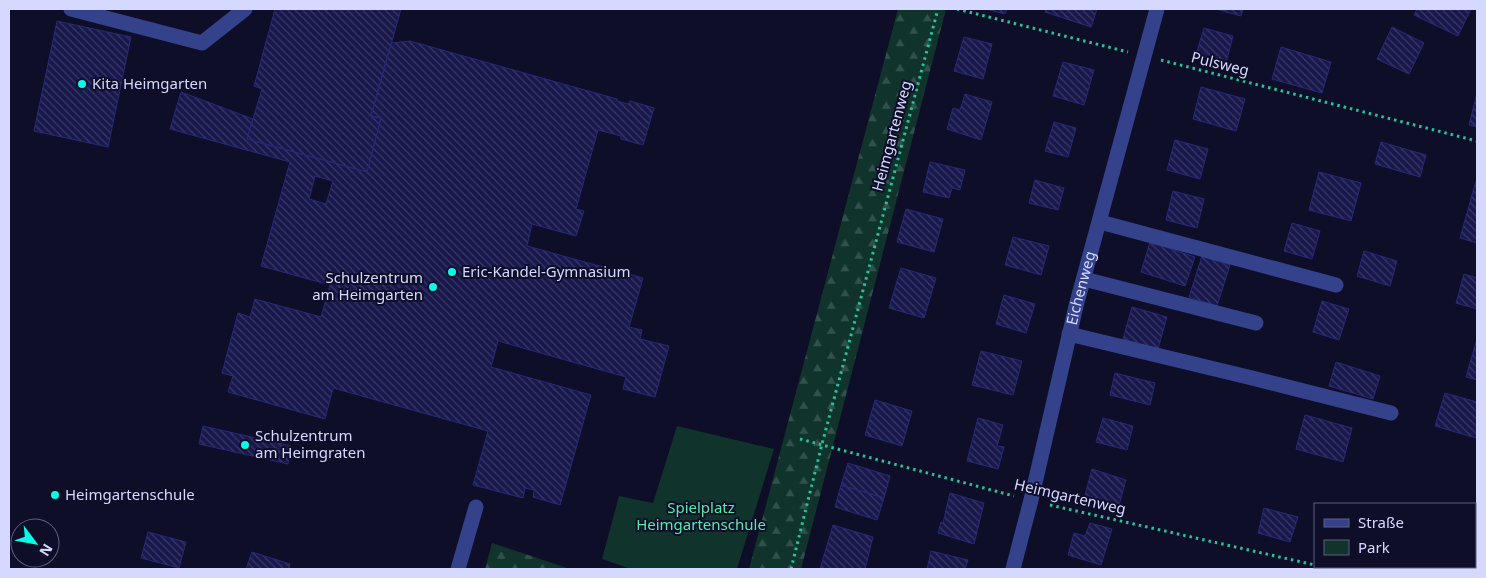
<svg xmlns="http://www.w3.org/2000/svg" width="1486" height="578" viewBox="0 0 1486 578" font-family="'Noto Sans',sans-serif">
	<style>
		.forest { fill: url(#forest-firs) }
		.park { fill: #10342c }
		.building { fill: url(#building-back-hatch); stroke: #28287a; fill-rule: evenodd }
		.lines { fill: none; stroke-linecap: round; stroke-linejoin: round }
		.path { stroke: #24c59c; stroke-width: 3; stroke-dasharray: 2.5 4; stroke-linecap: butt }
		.minor { stroke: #34428c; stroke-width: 15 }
		.poi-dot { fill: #02ffe8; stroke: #0e0e29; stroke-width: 2 }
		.labels { text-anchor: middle; stroke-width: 4; stroke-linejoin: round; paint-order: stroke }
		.street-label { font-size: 15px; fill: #d6d9ff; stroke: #0e0e29 }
		.poi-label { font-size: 15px; fill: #d6d9ff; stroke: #0e0e29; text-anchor: start }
		.park-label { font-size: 15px; fill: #56eba9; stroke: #0e0e29 }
	</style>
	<defs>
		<pattern id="forest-firs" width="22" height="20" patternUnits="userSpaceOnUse" patternTransform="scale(1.25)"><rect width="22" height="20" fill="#10342c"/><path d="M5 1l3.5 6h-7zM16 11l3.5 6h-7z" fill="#32514c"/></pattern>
		<pattern id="building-back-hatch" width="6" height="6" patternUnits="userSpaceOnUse" patternTransform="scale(1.25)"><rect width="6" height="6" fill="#18184c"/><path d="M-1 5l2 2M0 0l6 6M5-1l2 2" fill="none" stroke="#393967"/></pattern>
	</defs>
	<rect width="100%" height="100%" fill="#0e0e29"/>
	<path class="forest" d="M 898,9 L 946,9 L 801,569 L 749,569 Z
		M 492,543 L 570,569 L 485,569 Z"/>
	<path class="park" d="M 677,426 L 774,449 L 737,569 L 631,569 L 602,559 L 619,496 L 653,503 Z"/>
	<path class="building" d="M 275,9 L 401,9 L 371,116 L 381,118 L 367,172 L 247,139 L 262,89 L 254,86 Z
		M 986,9 L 1007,9 L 1005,14 Z
		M 1046,9 L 1097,9 L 1091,27 L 1045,12 Z
		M 1216,9 L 1243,9 L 1241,16 Z
		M 1417,9 L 1471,9 L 1458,36 L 1414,15 Z
		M 57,21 L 131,37 L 108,147 L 34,131 Z
		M 1392,27 L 1424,43 L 1409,74 L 1377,59 Z
		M 1204,28 L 1233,36 L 1226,63 L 1196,55 Z
		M 964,37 L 992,44 L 983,79 L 954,71 Z
		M 410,41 L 617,99 L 617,101 L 628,104 L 630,101 L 654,108 L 643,145 L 621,139 L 621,136 L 598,130 L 576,209 L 584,211 L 576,236 L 532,224 L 527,246 L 643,278 L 629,327 L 642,330 L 640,339 L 669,346 L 655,397 L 623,389 L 626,377 L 498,341 L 491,367 L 591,395 L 560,505 L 533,497 L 534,490 L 525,488 L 523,498 L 473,485 L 488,431 L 333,388 L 325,419 L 228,392 L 233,376 L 222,373 L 238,313 L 250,317 L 255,299 L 321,317 L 330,285 L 261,266 L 290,162 L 170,129 L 181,92 L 253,119 L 247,139 L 367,172 L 381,118 L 371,116 L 391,43 ZM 315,176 L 333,181 L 326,204 L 309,199 Z
		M 1281,47 L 1331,62 L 1322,93 L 1272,79 Z
		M 1063,62 L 1094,70 L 1084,105 L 1053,96 Z
		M 1201,87 L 1245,99 L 1236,131 L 1193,119 Z
		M 1477,93 L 1477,127 L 1469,125 Z
		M 965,94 L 992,102 L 981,140 L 947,129 L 953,108 L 960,110 Z
		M 1054,122 L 1076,128 L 1068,157 L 1045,151 Z
		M 1175,140 L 1208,149 L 1200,179 L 1167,170 Z
		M 1381,142 L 1426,155 L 1420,177 L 1375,164 Z
		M 930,162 L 965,170 L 960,190 L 952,188 L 949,198 L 923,192 Z
		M 1319,172 L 1361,183 L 1351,221 L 1309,210 Z
		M 1035,180 L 1064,188 L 1058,210 L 1029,203 Z
		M 1476,181 L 1477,181 L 1477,243 L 1460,238 Z
		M 1173,191 L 1204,199 L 1197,228 L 1166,220 Z
		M 906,209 L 943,219 L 934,252 L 897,242 Z
		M 1292,223 L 1320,231 L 1312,259 L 1284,251 Z
		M 1013,237 L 1049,246 L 1041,275 L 1005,265 Z
		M 1150,242 L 1195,257 L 1185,286 L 1141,272 Z
		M 1364,251 L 1397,261 L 1390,286 L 1357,276 Z
		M 1202,256 L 1230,265 L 1217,306 L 1189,297 Z
		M 901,268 L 936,278 L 924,318 L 889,308 Z
		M 1464,274 L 1477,278 L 1477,309 L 1456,303 Z
		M 1004,295 L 1035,304 L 1026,333 L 996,324 Z
		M 1322,301 L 1349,309 L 1339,340 L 1313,332 Z
		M 1132,307 L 1167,317 L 1158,349 L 1123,339 Z
		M 1477,339 L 1477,380 L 1466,377 Z
		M 981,351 L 1022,361 L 1013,395 L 972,385 Z
		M 1336,362 L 1380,376 L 1373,399 L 1329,386 Z
		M 1115,373 L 1155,383 L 1150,405 L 1110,395 Z
		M 1445,393 L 1477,402 L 1476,438 L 1435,426 Z
		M 875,400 L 912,411 L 902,446 L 865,435 Z
		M 1305,415 L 1352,428 L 1343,462 L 1296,449 Z
		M 978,418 L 1003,425 L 997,446 L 1004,447 L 998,469 L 967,461 Z
		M 1103,418 L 1133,426 L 1127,450 L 1096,442 Z
		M 203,426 L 291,446 L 288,464 L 199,444 Z
		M 848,463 L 890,476 L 884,498 L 841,485 Z
		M 1092,469 L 1126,480 L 1119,505 L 1085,495 Z
		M 841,485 L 884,498 L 877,520 L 835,507 Z
		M 950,493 L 984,503 L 974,544 L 938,533 L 941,522 L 943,523 Z
		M 1264,508 L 1298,517 L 1290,542 L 1258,533 Z
		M 1090,523 L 1112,529 L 1101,565 L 1068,555 L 1074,533 L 1085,536 Z
		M 833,525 L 873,537 L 865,569 L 820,569 Z
		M 148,532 L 186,542 L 179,568 L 141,558 Z
		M 931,551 L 968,560 L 965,569 L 927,569 Z
		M 252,552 L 290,564 L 289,569 L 246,569 Z
		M 1406,567 L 1450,567 L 1450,569 L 1406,569 Z"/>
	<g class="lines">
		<path class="path" d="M 957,9 L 1128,52
			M 1161,60 L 1477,141
			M 800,439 L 1014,496
			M 1050,505 L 1315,565
			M 1324,567 L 1335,569
			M 791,569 L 822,444 L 938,9"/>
		<g class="minor">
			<path d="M 71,9 L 202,43 L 245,9"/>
			<path d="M 1100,222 L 1336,285"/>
			<path d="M 1084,279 L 1256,323"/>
			<path d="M 1069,334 L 1248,377 L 1391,413"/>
			<path d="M 458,569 L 476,507"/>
			<path id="s1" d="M 1013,569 L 1031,500 L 1076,306 L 1157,9"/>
		</g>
	</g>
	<g class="poi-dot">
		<circle cx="82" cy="84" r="5"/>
		<circle cx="452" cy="272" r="5"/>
		<circle cx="433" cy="287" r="5"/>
		<circle cx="245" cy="445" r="5"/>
		<circle cx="55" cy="495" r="5"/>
	</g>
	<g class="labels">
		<g class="street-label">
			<text transform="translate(1220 64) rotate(14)" y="5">Pulsweg</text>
			<text transform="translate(892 136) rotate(-75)" y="5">Heimgartenweg</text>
			<text dy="5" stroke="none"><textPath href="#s1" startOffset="289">Eichenweg</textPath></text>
			<text transform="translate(1070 497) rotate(13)" y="5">Heimgartenweg</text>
		</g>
		<g class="poi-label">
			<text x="92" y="89">Kita Heimgarten</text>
			<text x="462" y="277">Eric-Kandel-Gymnasium</text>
			<text x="423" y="283" text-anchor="end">Schulzentrum<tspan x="423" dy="17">am Heimgarten</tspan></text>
			<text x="255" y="441">Schulzentrum<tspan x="255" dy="17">am Heimgraten</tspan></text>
			<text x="65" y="500">Heimgartenschule</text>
		</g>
		<g class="park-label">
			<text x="701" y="513">Spielplatz<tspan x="701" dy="17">Heimgartenschule</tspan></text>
		</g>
	</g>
	<rect width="1486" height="578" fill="none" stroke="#d6d9ff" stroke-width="20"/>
	<rect x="1314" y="503" width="162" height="65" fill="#0e0e29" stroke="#5e5f7f"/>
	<rect x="1324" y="519" width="25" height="8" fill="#34428c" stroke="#5e5f7f"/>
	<text x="1358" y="528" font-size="15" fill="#d6d9ff">Straße</text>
	<rect x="1324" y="540" width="25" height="15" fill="#10342c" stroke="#5e5f7f"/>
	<text x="1358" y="553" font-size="15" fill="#d6d9ff">Park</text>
	<g transform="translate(35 543) rotate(122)"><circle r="24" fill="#0e0e29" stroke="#5e5f7f"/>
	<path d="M0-4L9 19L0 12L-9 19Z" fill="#02ffe8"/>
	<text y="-8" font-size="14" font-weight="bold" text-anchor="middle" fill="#d6d9ff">N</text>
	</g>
</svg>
